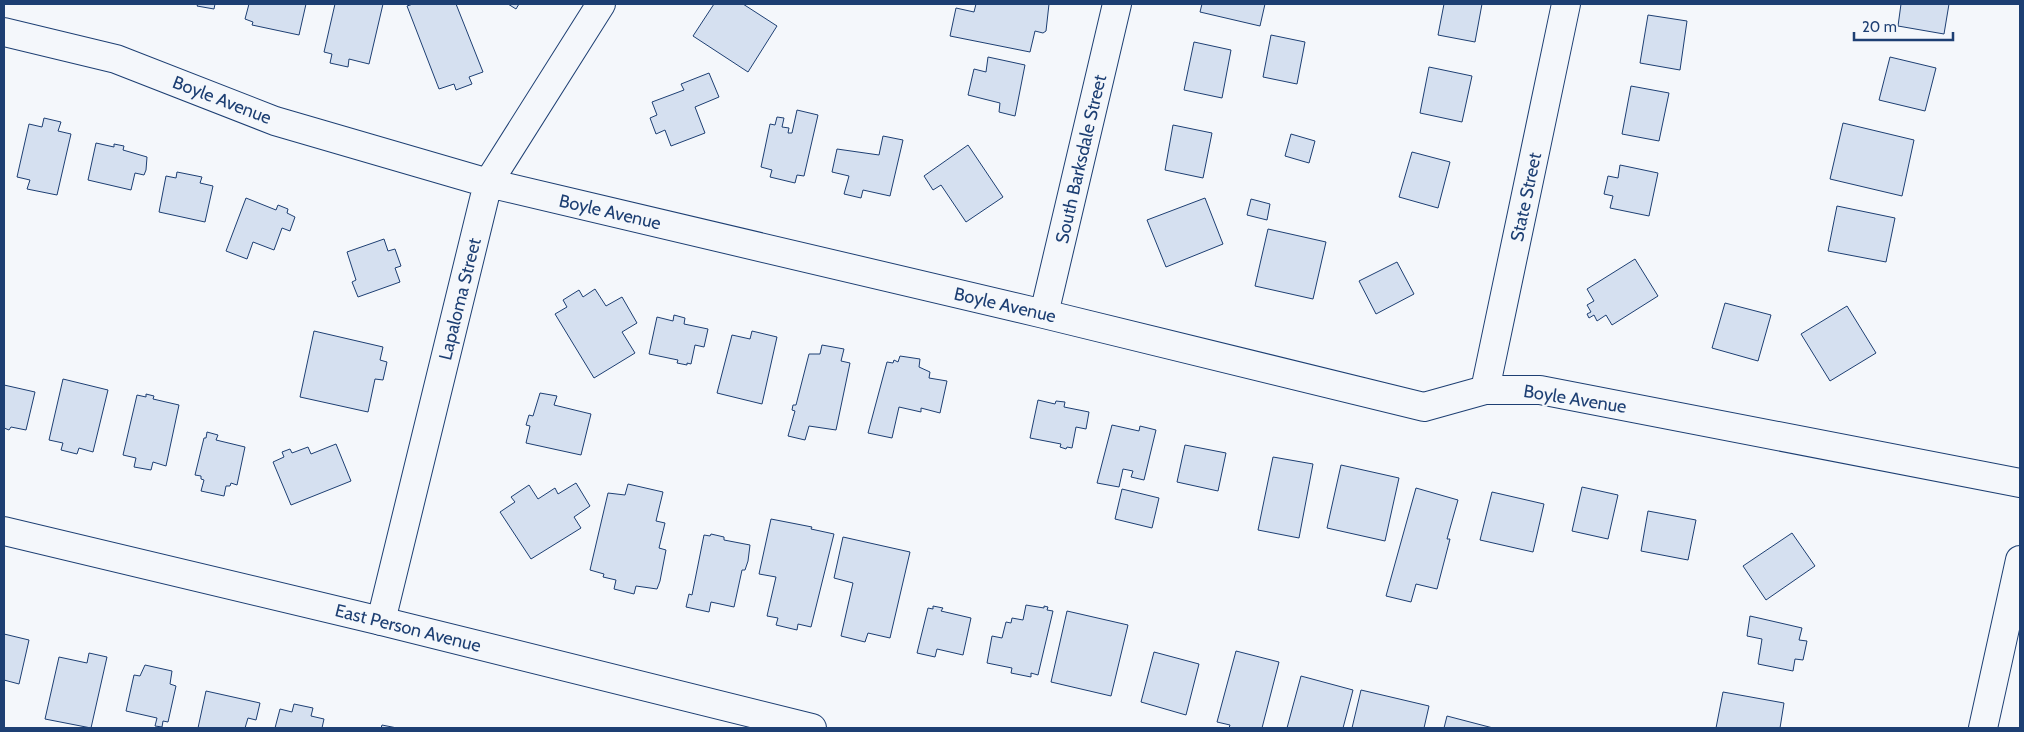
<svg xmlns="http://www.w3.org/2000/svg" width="2024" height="732" viewBox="0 0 2024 732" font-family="Cabin,sans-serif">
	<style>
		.building { fill: #d5e0f0; stroke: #1d3f73 }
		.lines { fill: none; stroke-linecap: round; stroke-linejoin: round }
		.street-casing { stroke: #1d3f73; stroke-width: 30 }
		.secondary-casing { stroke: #1d3f73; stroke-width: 30 }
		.street { stroke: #f4f7fb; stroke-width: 28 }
		.secondary { stroke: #f4f7fb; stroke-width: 28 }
		.labels { text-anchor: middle; stroke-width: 4; stroke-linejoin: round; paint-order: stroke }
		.street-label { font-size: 18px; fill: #1d3f73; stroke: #f4f7fb }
	</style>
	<rect width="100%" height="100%" fill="#f4f7fb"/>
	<path class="building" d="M 198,4 L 215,4 L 214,9 L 197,6 Z
		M 249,4 L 306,4 L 299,35 L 252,25 L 253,22 L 245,19 Z
		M 335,4 L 383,4 L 369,64 L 349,59 L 348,67 L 330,63 L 332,54 L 324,52 Z
		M 413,4 L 456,4 L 483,72 L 469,77 L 472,84 L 456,90 L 454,84 L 439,89 L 407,6 Z
		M 508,4 L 519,4 L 516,9 Z
		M 714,4 L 743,4 L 777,26 L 748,72 L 693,36 Z
		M 976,4 L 1049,4 L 1046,31 L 1043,33 L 1035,31 L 1030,52 L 950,36 L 956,8 L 974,12 Z
		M 1202,4 L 1265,4 L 1260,26 L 1200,12 Z
		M 1444,4 L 1482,4 L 1475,42 L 1438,35 Z
		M 1901,4 L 1949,4 L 1944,34 L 1898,26 Z
		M 1648,15 L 1687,21 L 1680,70 L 1640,63 Z
		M 1271,35 L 1305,42 L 1297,84 L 1263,77 Z
		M 1194,42 L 1231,50 L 1222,98 L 1184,90 Z
		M 988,57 L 1025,65 L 1015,116 L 999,112 L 1000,103 L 968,95 L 974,69 L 986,72 Z
		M 1890,57 L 1936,68 L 1925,111 L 1879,100 Z
		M 1429,67 L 1472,76 L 1462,122 L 1420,113 Z
		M 709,73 L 719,97 L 695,107 L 705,133 L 671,146 L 665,130 L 656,134 L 650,118 L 657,115 L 652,102 L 684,90 L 681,84 Z
		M 1631,86 L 1669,93 L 1659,141 L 1622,134 Z
		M 797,110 L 818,115 L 804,176 L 797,175 L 795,183 L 770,177 L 772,170 L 761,167 L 770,124 L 775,125 L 777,117 L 784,118 L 782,127 L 789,128 L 788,133 L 792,133 Z
		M 44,118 L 61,122 L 58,131 L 71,134 L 57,195 L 27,189 L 30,180 L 17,177 L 29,124 L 42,127 Z
		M 1843,123 L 1914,140 L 1902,196 L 1830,179 Z
		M 1173,125 L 1212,133 L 1203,178 L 1165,170 Z
		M 1291,134 L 1315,141 L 1309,163 L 1285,156 Z
		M 883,136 L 903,140 L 890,196 L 863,190 L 861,198 L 844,194 L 849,176 L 832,172 L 837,149 L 879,155 Z
		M 96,143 L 114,147 L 114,144 L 124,146 L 123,150 L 147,157 L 146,170 L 144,175 L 135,173 L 131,190 L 88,180 Z
		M 968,145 L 1003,197 L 966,222 L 941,185 L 933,190 L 924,176 Z
		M 1412,152 L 1450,162 L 1438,208 L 1399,197 Z
		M 1620,165 L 1658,173 L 1649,216 L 1610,208 L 1613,196 L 1604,194 L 1608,176 L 1618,178 Z
		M 177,172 L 202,177 L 200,183 L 213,186 L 205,222 L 159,212 L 166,176 L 176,178 Z
		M 246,198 L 276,210 L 278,205 L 288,209 L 287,213 L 295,217 L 290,231 L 282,228 L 274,250 L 253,242 L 247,259 L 226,251 Z
		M 1205,198 L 1223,244 L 1166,267 L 1147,220 Z
		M 1251,199 L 1270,204 L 1267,220 L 1247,215 Z
		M 1837,206 L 1895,218 L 1886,262 L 1828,251 Z
		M 1268,229 L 1326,242 L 1313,299 L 1255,286 Z
		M 384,239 L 388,251 L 395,249 L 401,266 L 395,268 L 400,282 L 358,297 L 352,282 L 356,280 L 347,252 Z
		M 1635,259 L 1658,296 L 1612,325 L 1606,315 L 1597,321 L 1594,315 L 1589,318 L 1587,314 L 1591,312 L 1587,305 L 1594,301 L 1587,289 Z
		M 1397,262 L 1414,294 L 1376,314 L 1359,281 Z
		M 595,289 L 606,306 L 622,297 L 637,323 L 622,332 L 635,353 L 594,378 L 555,314 L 567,307 L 563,300 L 579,290 L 583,297 Z
		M 1725,303 L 1771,315 L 1758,361 L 1712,348 Z
		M 1847,306 L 1876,353 L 1830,381 L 1801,334 Z
		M 674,315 L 685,318 L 684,324 L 708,329 L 704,347 L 695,345 L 691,364 L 687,363 L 687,365 L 677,363 L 678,360 L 649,354 L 657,317 L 673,321 Z
		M 314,331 L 383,347 L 380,360 L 387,362 L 383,380 L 375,379 L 368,412 L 300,397 Z
		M 752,331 L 777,337 L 762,404 L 717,393 L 732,335 L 750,339 Z
		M 822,345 L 844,349 L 841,361 L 850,363 L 836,430 L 809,426 L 805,440 L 788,436 L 795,411 L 792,410 L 793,405 L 796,405 L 809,354 L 820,354 Z
		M 900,356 L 920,359 L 919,367 L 930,372 L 929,378 L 947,381 L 940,413 L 921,408 L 921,412 L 899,407 L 892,438 L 868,433 L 887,362 L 893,363 L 894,360 L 898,362 Z
		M 63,379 L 108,390 L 93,452 L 79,448 L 77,454 L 61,450 L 63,443 L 49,440 Z
		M 4,385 L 35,392 L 26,430 L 11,427 L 9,430 L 4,428 Z
		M 540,393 L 557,396 L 554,405 L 591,414 L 581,455 L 526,443 L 530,426 L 526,425 L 529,415 L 533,416 Z
		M 146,394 L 154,396 L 153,399 L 179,405 L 166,466 L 153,462 L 151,470 L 134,467 L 136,458 L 123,455 L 137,395 L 146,397 Z
		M 1038,400 L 1055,404 L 1056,401 L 1065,402 L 1064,407 L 1089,412 L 1086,429 L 1076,427 L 1072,448 L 1067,447 L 1066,449 L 1060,447 L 1061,444 L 1030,438 Z
		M 1112,425 L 1139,431 L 1140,426 L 1156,430 L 1144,480 L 1131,477 L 1133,471 L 1123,469 L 1119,487 L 1097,483 Z
		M 207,432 L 218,435 L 216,440 L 245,447 L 237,485 L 231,483 L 230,486 L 226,486 L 224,496 L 201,491 L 204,480 L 201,479 L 201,476 L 195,475 L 204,438 L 206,438 Z
		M 336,444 L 351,481 L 291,505 L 273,462 L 284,457 L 282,452 L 290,449 L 292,453 L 308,447 L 311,454 Z
		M 1185,445 L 1226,453 L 1218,491 L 1177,482 Z
		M 1273,457 L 1313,464 L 1299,538 L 1258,530 Z
		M 1341,465 L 1399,478 L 1385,541 L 1327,528 Z
		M 576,483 L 590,506 L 574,517 L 581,528 L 531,559 L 500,512 L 515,502 L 511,497 L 529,485 L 538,499 L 555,488 L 558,494 Z
		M 628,484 L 663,492 L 656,521 L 665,523 L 659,548 L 666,550 L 660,581 L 657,589 L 636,586 L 634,594 L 614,589 L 616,580 L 603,577 L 604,574 L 590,570 L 608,493 L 625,495 Z
		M 1582,487 L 1618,495 L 1608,539 L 1572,531 Z
		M 1416,488 L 1458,500 L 1447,539 L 1450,539 L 1437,589 L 1416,584 L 1411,602 L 1386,596 Z
		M 1122,489 L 1159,498 L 1152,528 L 1115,519 Z
		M 1492,492 L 1544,504 L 1533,552 L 1480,540 Z
		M 1648,511 L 1696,520 L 1688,560 L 1641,551 Z
		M 771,519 L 812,527 L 811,529 L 834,534 L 811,627 L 798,624 L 797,630 L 776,625 L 778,618 L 767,616 L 776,577 L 759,574 Z
		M 1792,533 L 1815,566 L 1766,600 L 1743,566 Z
		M 711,534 L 724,537 L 724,540 L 750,545 L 748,561 L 745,570 L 742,570 L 734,607 L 711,602 L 709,612 L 686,607 L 689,594 L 692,595 L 704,535 L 710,536 Z
		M 843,537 L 910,552 L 890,638 L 868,633 L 865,642 L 841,636 L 853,583 L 834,578 Z
		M 1026,605 L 1044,608 L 1044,606 L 1048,607 L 1047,610 L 1053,611 L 1038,675 L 1031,673 L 1031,677 L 1011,673 L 1012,668 L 987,663 L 992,636 L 1002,638 L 1006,622 L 1011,623 L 1012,618 L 1023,620 Z
		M 933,606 L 943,608 L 941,611 L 971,618 L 963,655 L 937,649 L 935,657 L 917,653 L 928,608 L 933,609 Z
		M 1067,611 L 1128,625 L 1111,696 L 1051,682 Z
		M 1750,616 L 1802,628 L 1799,640 L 1807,641 L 1803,660 L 1795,659 L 1793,671 L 1758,664 L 1762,639 L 1747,636 Z
		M 4,634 L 29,640 L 19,684 L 4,680 Z
		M 1236,651 L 1279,662 L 1262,728 L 1229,728 L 1230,725 L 1217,722 Z
		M 1154,652 L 1199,664 L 1186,715 L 1141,702 Z
		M 89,653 L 107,657 L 91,728 L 45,719 L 59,657 L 87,663 Z
		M 145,665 L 172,671 L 170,684 L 176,686 L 168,722 L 163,721 L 162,727 L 155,726 L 157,718 L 126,711 L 134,675 L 140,676 Z
		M 1301,676 L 1353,690 L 1343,728 L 1287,728 Z
		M 1361,690 L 1429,706 L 1424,728 L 1352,728 Z
		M 206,691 L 260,703 L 256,720 L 248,718 L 245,728 L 195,728 L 198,728 Z
		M 1723,692 L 1784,703 L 1780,728 L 1716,728 Z
		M 294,704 L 313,708 L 311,716 L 324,719 L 322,728 L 275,728 L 280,709 L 292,712 Z
		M 1447,716 L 1493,728 L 1444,728 Z
		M 382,725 L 397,728 L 381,728 Z"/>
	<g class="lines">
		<g class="street-casing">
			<path id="street" d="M 4,32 L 116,59 L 275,121 L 488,183 L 1044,314 L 1424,407 L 1485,390 L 1540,390 L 2020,483
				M 1044,314 L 1117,4
				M 1485,390 L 1566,4
				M 381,621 L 488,183 L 601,4
				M 1983,728 L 2020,560"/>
		</g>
		<g class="secondary-casing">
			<path id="secondary" d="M 4,531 L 381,621 L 812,728"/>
		</g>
		<use href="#street" class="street"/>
		<use href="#secondary" class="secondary"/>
	</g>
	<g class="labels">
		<g class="street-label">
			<text transform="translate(222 100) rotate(21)" y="6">Boyle Avenue</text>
			<text transform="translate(1081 159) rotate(-77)" y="6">South Barksdale Street</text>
			<text transform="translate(1526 197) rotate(-78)" y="6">State Street</text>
			<text transform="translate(610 212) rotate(13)" y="6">Boyle Avenue</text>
			<text transform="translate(460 299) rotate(-76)" y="6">Lapaloma Street</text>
			<text transform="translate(1005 305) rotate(13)" y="6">Boyle Avenue</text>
			<text transform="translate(1575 399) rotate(9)" y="6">Boyle Avenue</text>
			<text transform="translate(408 628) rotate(14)" y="6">East Person Avenue</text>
		</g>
	</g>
	<rect width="2024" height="732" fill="none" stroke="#1d3f73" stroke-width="10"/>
	<path d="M1854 32v8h99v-8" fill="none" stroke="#1d3f73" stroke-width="2.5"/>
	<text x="1862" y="32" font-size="15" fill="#1d3f73" stroke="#f4f7fb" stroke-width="4" paint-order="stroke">20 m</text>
</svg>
